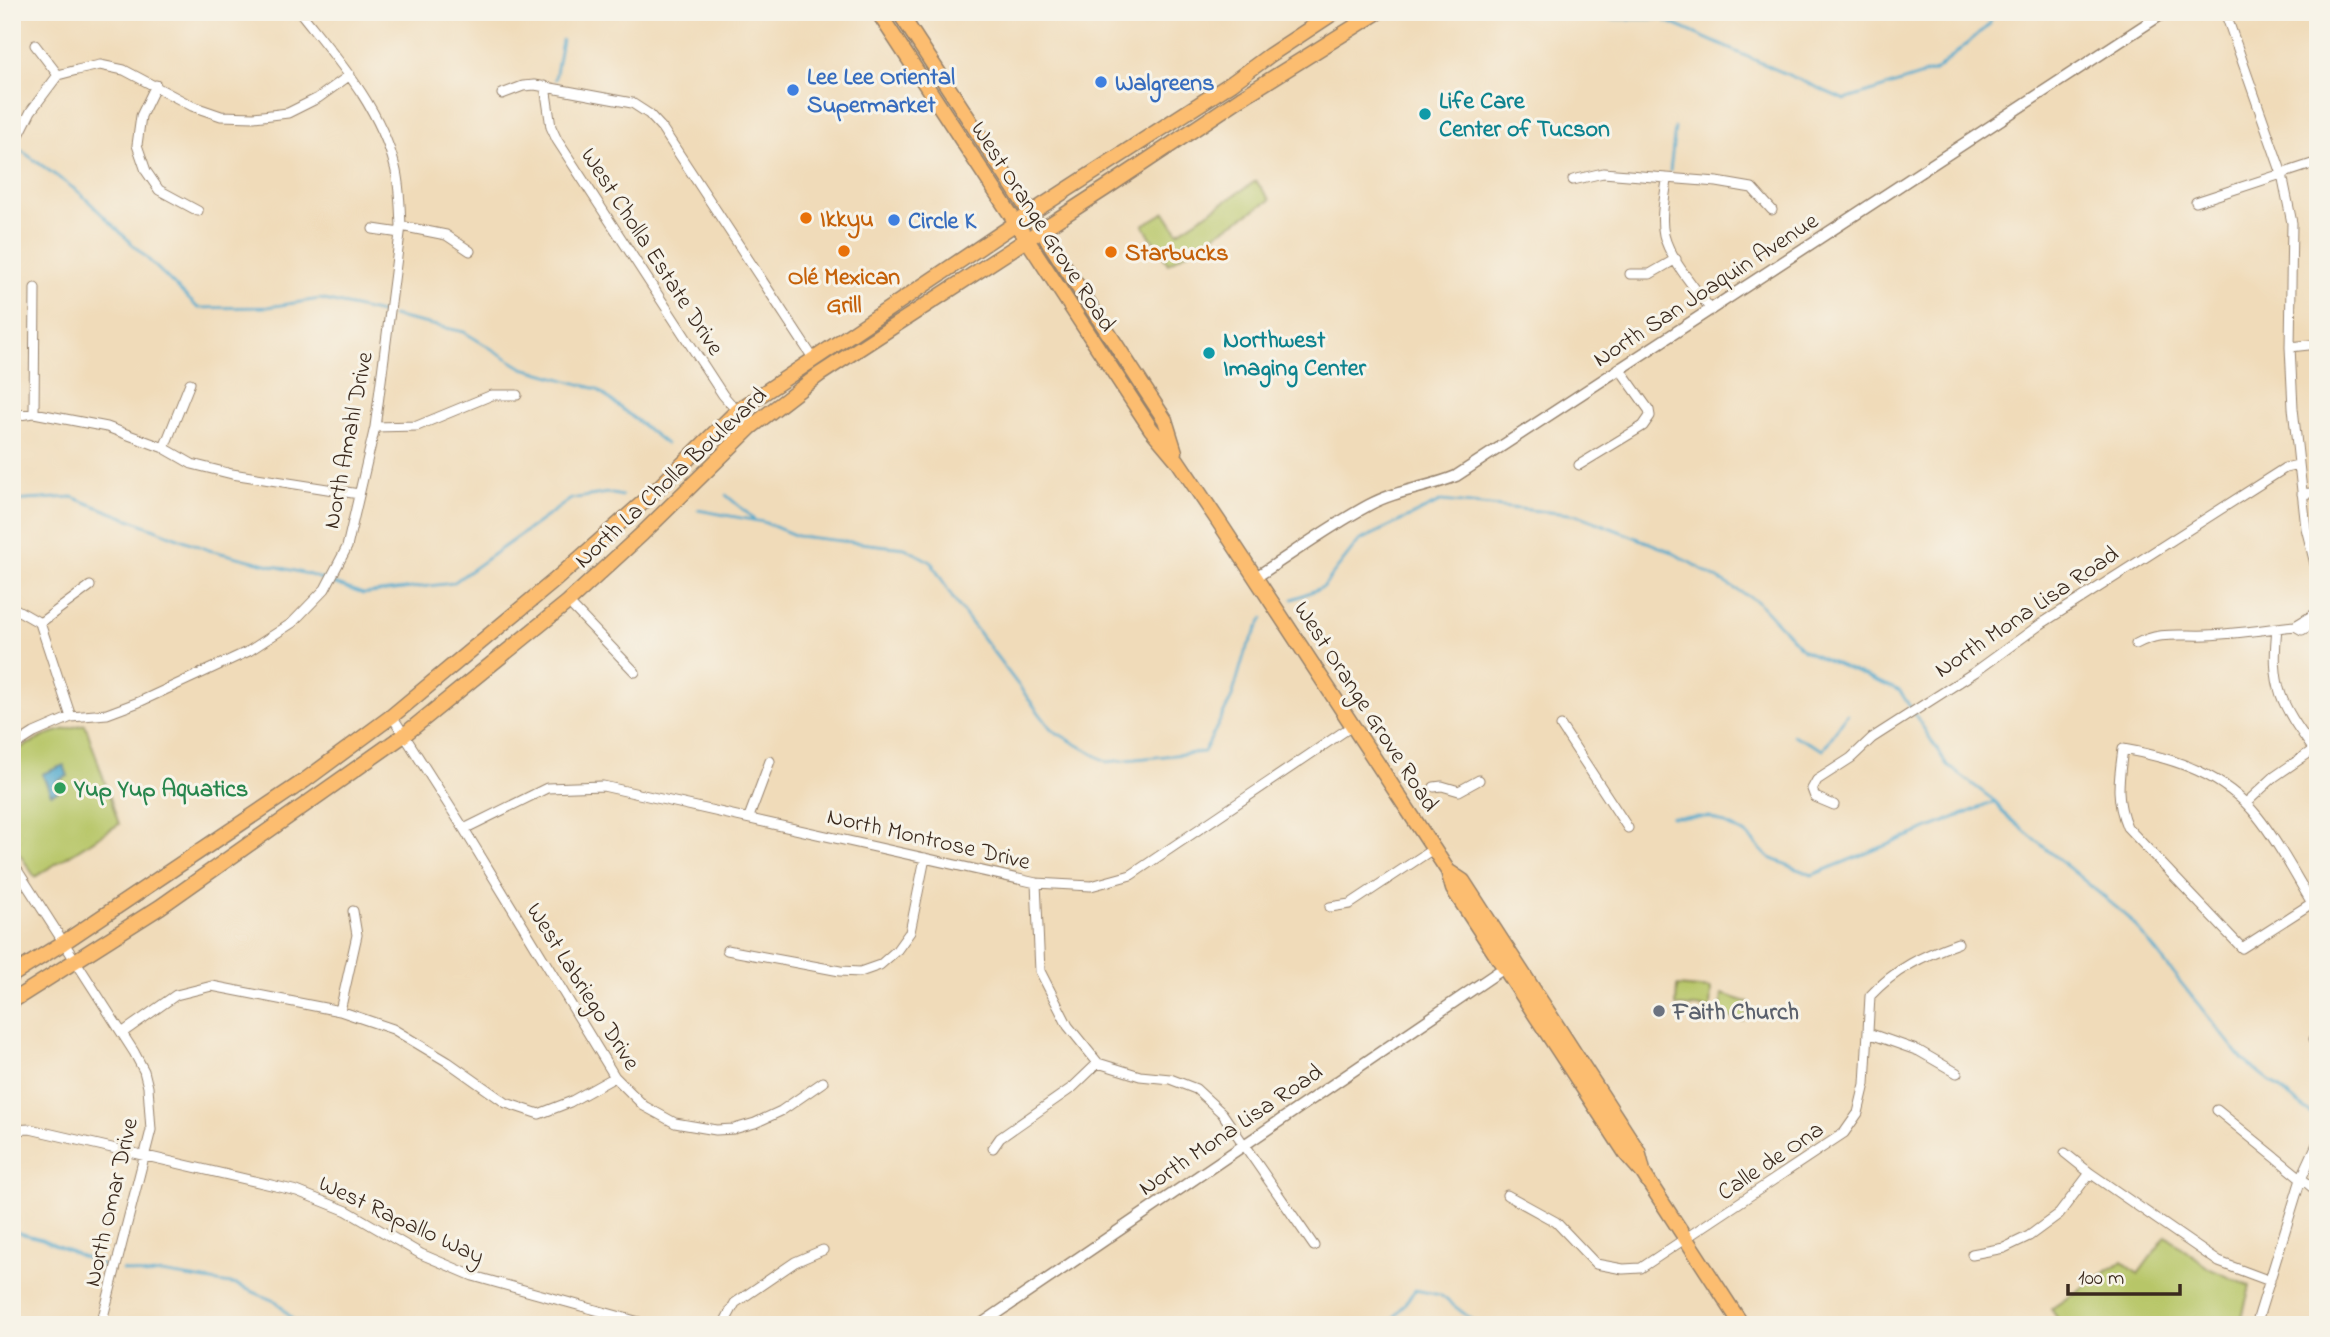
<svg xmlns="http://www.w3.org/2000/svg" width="2330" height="1337" viewBox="0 0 2330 1337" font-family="'Indie Flower',sans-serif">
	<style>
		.green { fill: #b7c668; stroke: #797843; stroke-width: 2 }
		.water { fill: #4ea7cc; stroke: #446875; stroke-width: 2 }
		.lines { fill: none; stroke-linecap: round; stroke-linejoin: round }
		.stream { stroke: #4ea7cc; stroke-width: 2.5 }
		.minor-casing { stroke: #96826c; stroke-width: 11 }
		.tertiary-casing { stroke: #96826c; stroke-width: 13 }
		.primary-casing { stroke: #96826c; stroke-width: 17 }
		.minor { stroke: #fff; stroke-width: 9 }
		.tertiary { stroke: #fff; stroke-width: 10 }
		.primary { stroke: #fcbd6f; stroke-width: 14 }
		.shop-dot { fill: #3f7fe0; stroke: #f7f3e8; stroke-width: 2.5 }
		.culture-dot { fill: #0f9aa8; stroke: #f7f3e8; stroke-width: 2.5 }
		.food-dot { fill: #e8710a; stroke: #f7f3e8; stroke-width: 2.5 }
		.leisure-dot { fill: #2e9e5b; stroke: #f7f3e8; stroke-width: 2.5 }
		.worship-dot { fill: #6b7280; stroke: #f7f3e8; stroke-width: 2.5 }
		.labels { text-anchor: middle; stroke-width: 6; stroke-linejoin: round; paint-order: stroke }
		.shop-label { font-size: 24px; font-weight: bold; fill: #366cbe; stroke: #f7f3e8; text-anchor: start }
		.culture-label { font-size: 24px; font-weight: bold; fill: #0d838f; stroke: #f7f3e8; text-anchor: start }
		.food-label { font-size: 24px; font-weight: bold; fill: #c56008; stroke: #f7f3e8; text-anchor: start }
		.street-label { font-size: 24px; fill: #3b2a1e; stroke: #f7f3e8 }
		.leisure-label { font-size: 24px; font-weight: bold; fill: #27864d; stroke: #f7f3e8; text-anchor: start }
		.worship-label { font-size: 24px; font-weight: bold; fill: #5b616d; stroke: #f7f3e8; text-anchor: start }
	</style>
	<rect width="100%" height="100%" fill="#f7f3e8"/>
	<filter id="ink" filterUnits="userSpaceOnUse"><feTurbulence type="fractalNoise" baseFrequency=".0143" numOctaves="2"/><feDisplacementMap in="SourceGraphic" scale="14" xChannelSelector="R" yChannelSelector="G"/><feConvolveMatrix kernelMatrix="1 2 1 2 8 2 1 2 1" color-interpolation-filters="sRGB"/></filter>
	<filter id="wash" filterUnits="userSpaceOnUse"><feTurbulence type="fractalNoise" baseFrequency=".00686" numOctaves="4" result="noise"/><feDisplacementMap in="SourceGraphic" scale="28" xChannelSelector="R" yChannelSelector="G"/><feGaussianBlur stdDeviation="1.57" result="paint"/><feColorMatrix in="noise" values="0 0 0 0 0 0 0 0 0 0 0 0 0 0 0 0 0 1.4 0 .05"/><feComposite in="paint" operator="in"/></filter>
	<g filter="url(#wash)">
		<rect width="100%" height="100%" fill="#f0dbb9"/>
		<path class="green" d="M 1256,181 L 1270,200 L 1168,264 L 1143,225 L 1165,212 L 1178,232 Z
			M 85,724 L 119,824 L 35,877 L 12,843 L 12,752 L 52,733 Z
			M 1677,986 L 1711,989 L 1710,1008 L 1676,1006 Z
			M 1722,994 L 1750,1003 L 1744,1021 L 1720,1015 Z
			M 2166,1236 L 2210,1269 L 2250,1286 L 2240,1325 L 2062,1325 L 2051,1309 L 2122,1261 L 2138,1274 Z"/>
		<path class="water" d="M 64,765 L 68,776 L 57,781 L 61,790 L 51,794 L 42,774 Z"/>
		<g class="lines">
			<path class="stream" d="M 1573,12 L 1594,19 L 1662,19 L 1845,100 L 1935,71 L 1990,24 L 1990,12
				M 555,79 L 562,40
				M 15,146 L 80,193 L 198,308 L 268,307 L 320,299 L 385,314
				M 1670,171 L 1675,128
				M 392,316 L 464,332 L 523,368 L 597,389 L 666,444
				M 2314,438 L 2318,435
				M 726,495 L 753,518
				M 12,501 L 72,497 L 209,550 L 307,574 L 363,594 L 453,583 L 571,499 L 608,493 L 622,496
				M 698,510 L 763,522 L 797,536 L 905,548 L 931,562 L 954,600 L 1052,730 L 1107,762 L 1204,752 L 1232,697 L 1245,652 L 1263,618
				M 1293,599 L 1323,587 L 1359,541 L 1442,501 L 1578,515 L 1670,551 L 1758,602 L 1803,650 L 1900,691 L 1947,765 L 1996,802 L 2002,812 L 2129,918 L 2243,1060 L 2318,1119
				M 1793,735 L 1823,750 L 1847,714
				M 1671,817 L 1710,817 L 1746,834 L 1768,857 L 1812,875 L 1994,802
				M 12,1231 L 42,1239 L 106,1267
				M 122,1270 L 147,1275 L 161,1273 L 237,1285 L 277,1302 L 293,1320 L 313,1325
				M 1387,1325 L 1393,1319 L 1415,1290 L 1440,1295 L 1479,1325"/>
		</g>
	</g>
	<g filter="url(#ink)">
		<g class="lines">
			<g class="minor-casing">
				<path id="minor" d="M 2225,12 L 2282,174 L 2292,223 L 2290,347 L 2293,408 L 2306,528 L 2318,576
					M 35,45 L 58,75
					M 156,85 L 141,116 L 137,145 L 146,171 L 159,190 L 198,211
					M 545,86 L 551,127 L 557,140 L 723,395 L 751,427
					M 502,94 L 523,86 L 535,85 L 632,103 L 649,114 L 662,128 L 813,358
					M 12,149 L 31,111 L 58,75 L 77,70 L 100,65 L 124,70 L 192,106 L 221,116 L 254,117 L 288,113 L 318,98 L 350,75
					M 1573,180 L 1603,173 L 1717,182 L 1752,188 L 1772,210
					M 1667,180 C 1665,197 1660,217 1664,235 C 1670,260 1696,289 1711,310
					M 2196,202 L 2318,162
					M 401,226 L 446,235 L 470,251
					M 373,229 L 400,233
					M 1630,274 L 1650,274 L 1676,259
					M 2290,347 L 2318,344
					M 34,413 L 35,288
					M 12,416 L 34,413 L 107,427 L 164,448 L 192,464 L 232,474 L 359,494
					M 375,427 L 417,426 L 492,395 L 517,395
					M 164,448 L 190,383
					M 1579,465 L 1643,426 L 1650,416 L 1649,410 L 1619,368
					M 2302,494 L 2318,492
					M 568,602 L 635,672
					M 12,607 L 40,623 L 71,717
					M 40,623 L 90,586
					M 2295,626 L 2318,612
					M 2277,628 C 2271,687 2280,703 2314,750
					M 2136,644 C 2159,631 2181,636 2207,635 C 2236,634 2266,629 2295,626 L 2302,630 L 2318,621
					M 392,716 L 464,829 L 615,1077 L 644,1106 L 675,1123 L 716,1130 L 734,1129 L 755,1123 L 781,1111 L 823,1082
					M 1561,726 L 1628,828
					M 12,747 L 34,733 L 71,717 L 107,714 L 139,702 L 249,651 L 292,623 L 325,589 L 347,547 L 375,427 L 401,226 C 400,207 400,186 395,167 C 380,107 338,60 300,12
					M 2123,749 C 2174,758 2224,774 2258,817 C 2279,843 2295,875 2312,903 L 2242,948 L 2127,827 C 2115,798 2119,779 2123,749 Z
					M 1434,787 L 1442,786 L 1459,791 L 1479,780
					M 2246,803 L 2274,777 L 2316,748
					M 1834,805 L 1815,797 L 1812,789 L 1817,780 L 1851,758 L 1872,738 L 1975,672 L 2041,624 L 2285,468 L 2298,465
					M 749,817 L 770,761
					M 464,829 L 547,788 L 603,786 L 1036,883 L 1091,886 L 1131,875 L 1352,726
					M 12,862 L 134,1052 L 144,1071 L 148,1087 L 151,1130 L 101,1325
					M 1036,883 L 1040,971 L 1068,1026 L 1098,1063 L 1140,1076 L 1170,1079 L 1196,1089 L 1222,1113 L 1314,1246
					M 1330,907 L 1350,904 L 1433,849
					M 727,950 L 840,971 L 860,972 L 880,965 L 897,950 L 910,932 L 925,858
					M 340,1011 L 357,935 L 353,911
					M 122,1033 L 176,995 L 212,986 L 340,1011 L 393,1029 L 448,1062 L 506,1103 L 539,1114 L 570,1102 L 615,1077
					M 1868,1033 L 1919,1051 L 1957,1073
					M 2314,1039 L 2318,1042
					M 2217,1110 L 2318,1192
					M 12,1130 L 30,1129 L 297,1191 L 347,1211 L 421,1254 L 473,1276 L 650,1325
					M 993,1148 L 1000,1138 L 1073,1087 L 1098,1063
					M 2065,1153 L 2090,1173 L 2219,1262 L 2270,1281
					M 1507,1195 L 1556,1222 L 1596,1264 L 1623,1269 L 1641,1268 L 1844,1133 L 1858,1113 L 1865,1084 L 1870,996 C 1895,969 1924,955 1958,943
					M 1972,1254 L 2004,1248 L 2029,1236 L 2059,1214 L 2090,1173
					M 723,1325 L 735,1303 L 795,1262 L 823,1250
					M 2256,1325 L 2301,1179 L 2318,1142"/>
			</g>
			<g class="tertiary-casing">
				<path id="tertiary" d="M 1256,577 C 1293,553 1330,526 1369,505 C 1396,490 1428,488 1456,476 L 2165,12
					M 980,1325 L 1504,968"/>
			</g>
			<g class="primary-casing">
				<path id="primary" d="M 878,12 L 1151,429 L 1177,460 L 1219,522 L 1448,871 L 1453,889 L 1627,1155 L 1643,1173 L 1742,1325
					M 899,12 L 1165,420 L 1175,452
					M 1448,871 L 1463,881 L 1638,1151 L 1643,1171
					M 12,975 L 63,943 L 304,781 L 392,716 L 554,581 L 648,498 L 737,411 L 1031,213 L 1232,83 L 1270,55 L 1335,12
					M 12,1001 L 160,907 L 404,735 L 568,602 L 642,534 L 751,427 L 820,374 L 1106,188 L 1241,98 L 1378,12"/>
			</g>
			<use href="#minor" class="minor"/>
			<use href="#tertiary" class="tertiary"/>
			<use href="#primary" class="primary"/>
		</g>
	</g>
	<g class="shop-dot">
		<circle cx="1101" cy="82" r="7"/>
		<circle cx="793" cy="90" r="7"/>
		<circle cx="894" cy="220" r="7"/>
	</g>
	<g class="culture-dot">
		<circle cx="1425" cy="114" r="7"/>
		<circle cx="1209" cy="353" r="7"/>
	</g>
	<g class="food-dot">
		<circle cx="806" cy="218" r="7"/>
		<circle cx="844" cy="251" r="7"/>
		<circle cx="1111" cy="252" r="7"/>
	</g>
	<circle class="leisure-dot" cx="60" cy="788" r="7"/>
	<circle class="worship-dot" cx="1659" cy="1011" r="7"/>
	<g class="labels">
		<g class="shop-label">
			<text x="807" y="84">Lee Lee Oriental<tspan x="807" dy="28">Supermarket</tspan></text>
			<text x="1115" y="90">Walgreens</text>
			<text x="908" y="228">Circle K</text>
		</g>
		<g class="culture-label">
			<text x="1439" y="108">Life Care<tspan x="1439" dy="28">Center of Tucson</tspan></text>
			<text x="1223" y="347">Northwest<tspan x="1223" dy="28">Imaging Center</tspan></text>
		</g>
		<g class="food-label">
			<text x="820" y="226">Ikkyu</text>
			<text x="1125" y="260">Starbucks</text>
			<text x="844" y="284" text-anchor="middle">Olé Mexican<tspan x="844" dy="28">Grill</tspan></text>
		</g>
		<g class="street-label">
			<text transform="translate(1044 226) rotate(57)" y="8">West Orange Grove Road</text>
			<text transform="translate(653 251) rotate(57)" y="8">West Cholla Estate Drive</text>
			<text transform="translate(1705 289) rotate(-33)" y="8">North San Joaquin Avenue</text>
			<text transform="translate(347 440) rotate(-79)" y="8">North Amahl Drive</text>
			<text transform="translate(670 477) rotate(-43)" y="8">North La Cholla Boulevard</text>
			<text transform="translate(2026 611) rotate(-34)" y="8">North Mona Lisa Road</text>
			<text transform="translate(1367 706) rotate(57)" y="8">West Orange Grove Road</text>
			<text transform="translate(929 838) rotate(13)" y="8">North Montrose Drive</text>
			<text transform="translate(584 986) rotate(58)" y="8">West Labriego Drive</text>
			<text transform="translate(1230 1129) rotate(-34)" y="8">North Mona Lisa Road</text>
			<text transform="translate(1770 1160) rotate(-34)" y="8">Calle de Ona</text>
			<text transform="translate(110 1202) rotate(-77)" y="8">North Omar Drive</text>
			<text transform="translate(402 1219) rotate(25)" y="8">West Rapallo Way</text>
		</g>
		<g class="leisure-label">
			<text x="74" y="796">Yup Yup Aquatics</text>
		</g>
		<g class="worship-label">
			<text x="1673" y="1019">Faith Church</text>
		</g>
	</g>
	<rect width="2330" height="1337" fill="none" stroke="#f7f3e8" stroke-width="42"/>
	<path d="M2068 1284v10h112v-10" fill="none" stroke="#3b2a1e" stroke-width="3.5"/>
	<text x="2078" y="1284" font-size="21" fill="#3b2a1e" stroke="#f7f3e8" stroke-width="5" paint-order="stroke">100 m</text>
</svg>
